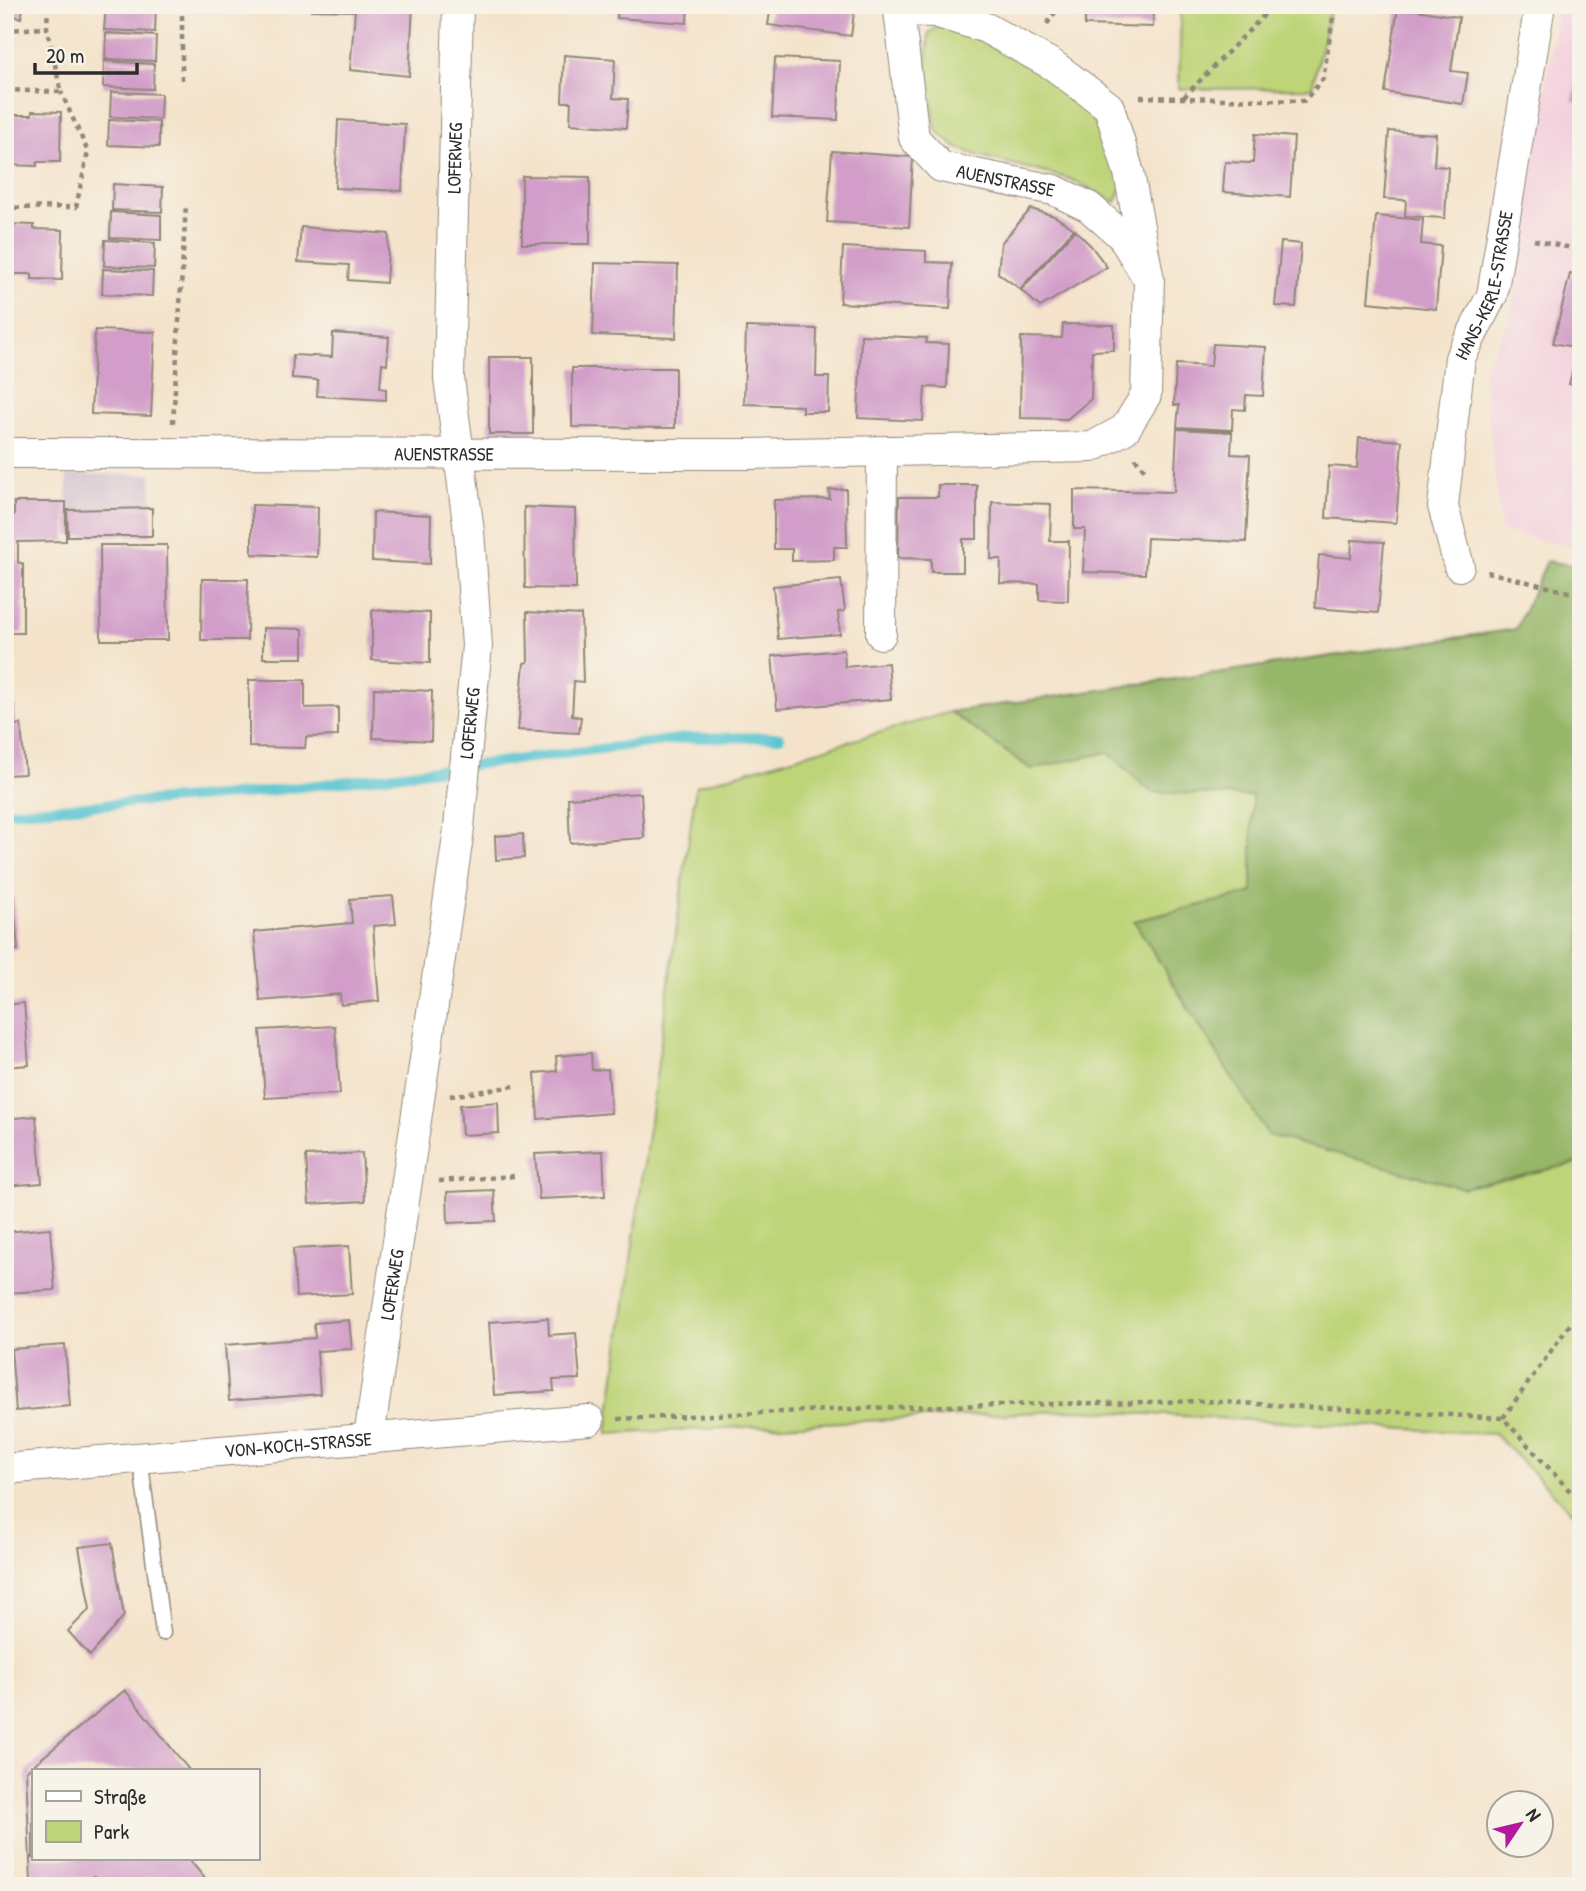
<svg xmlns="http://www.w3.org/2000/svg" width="1586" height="1891" viewBox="0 0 1586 1891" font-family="'Patrick Hand',sans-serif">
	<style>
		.built { fill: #f4cfdd }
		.industrial { fill: #d0bdcd }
		.green { fill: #bed478; stroke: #748052; stroke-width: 2 }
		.forest { fill: #96b668; stroke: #60704a; stroke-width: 2 }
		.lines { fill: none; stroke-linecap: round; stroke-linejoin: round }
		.stream { stroke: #58c5d1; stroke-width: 10 }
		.building { fill: #d29ec9 }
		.service-casing { stroke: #90877a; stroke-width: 17 }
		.minor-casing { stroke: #90877a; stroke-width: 32 }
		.path { stroke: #90877a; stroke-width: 4.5; stroke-dasharray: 5 5; stroke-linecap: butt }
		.service { stroke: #fff; stroke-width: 14 }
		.minor { stroke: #fff; stroke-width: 30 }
		.labels { text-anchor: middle; stroke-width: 6; stroke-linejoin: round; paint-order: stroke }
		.street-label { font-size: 19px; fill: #2b2b2b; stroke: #f7f3e8 }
	</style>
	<rect width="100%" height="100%" fill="#f7f3e8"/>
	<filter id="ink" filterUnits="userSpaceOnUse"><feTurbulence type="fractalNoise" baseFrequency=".0143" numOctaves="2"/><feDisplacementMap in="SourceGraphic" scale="14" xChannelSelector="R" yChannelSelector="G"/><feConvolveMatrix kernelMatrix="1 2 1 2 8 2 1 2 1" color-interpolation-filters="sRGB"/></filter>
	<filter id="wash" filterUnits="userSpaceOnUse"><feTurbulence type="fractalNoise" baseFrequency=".00686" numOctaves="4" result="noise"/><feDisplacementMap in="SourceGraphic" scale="28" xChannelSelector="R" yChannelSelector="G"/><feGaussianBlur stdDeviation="1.57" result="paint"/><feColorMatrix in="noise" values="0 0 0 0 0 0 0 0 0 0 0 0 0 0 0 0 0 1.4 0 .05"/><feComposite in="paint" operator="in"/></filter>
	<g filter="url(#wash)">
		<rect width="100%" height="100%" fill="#f4e3ca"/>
		<path class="built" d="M 1557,11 L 1581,17 L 1581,549 L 1501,531 L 1483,371 L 1510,318 Z"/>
		<path class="industrial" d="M 151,474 L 152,508 L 67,510 L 67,475 Z"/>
		<path class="green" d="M 1181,5 L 1331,5 L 1312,88 L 1179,89 Z
			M 946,21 L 1062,84 L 1091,117 L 1111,151 L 1124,182 L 1116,202 L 1070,179 L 977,155 L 955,147 L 936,130 L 926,66 L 929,33 Z
			M 950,712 L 1031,769 L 1108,752 L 1151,792 L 1252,795 L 1252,893 L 1134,921 L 1463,1188 L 1581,1162 L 1581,1521 L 1494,1434 L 1079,1410 L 607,1434 L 696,786 Z"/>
		<path class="forest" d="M 1547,561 L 1581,567 L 1581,1162 L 1463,1188 L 1268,1135 L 1134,921 L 1252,893 L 1252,796 L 1151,792 L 1108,752 L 1031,769 L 950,712 L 1516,629 Z"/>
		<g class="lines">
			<path class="stream" d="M 5,812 L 246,794 L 687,738 L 780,737"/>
		</g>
		<g id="blocks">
			<path class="building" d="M 5,5 L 24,5 L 21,18 L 5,14 Z
				M 106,5 L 156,6 L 155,32 L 104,30 Z
				M 312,5 L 413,5 L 409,76 L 350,70 L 355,11 L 311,10 Z
				M 618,5 L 688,5 L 687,23 L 617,18 Z
				M 771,5 L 855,5 L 851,36 L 768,25 Z
				M 1085,5 L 1153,5 L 1153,27 L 1085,25 Z
				M 1398,7 L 1459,17 L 1451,71 L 1468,73 L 1463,104 L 1385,92 Z
				M 106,33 L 156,36 L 155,61 L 105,59 Z
				M 564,55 L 615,59 L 613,98 L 628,99 L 626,128 L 570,124 L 571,102 L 562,102 Z
				M 775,58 L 840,61 L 838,120 L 772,117 Z
				M 104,61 L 154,64 L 153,89 L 103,87 Z
				M 1580,69 L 1581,69 L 1581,103 L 1572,101 Z
				M 111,92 L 161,94 L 160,119 L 110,117 Z
				M 32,111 L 61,112 L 60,162 L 37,162 L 37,166 L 5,165 L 5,115 L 32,115 Z
				M 109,120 L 159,122 L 159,147 L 108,145 Z
				M 338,120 L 405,124 L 402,191 L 335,188 Z
				M 1389,131 L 1436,134 L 1434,166 L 1448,167 L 1445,218 L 1405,216 L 1406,200 L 1384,199 Z
				M 1255,134 L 1294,137 L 1290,197 L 1223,192 L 1225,162 L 1253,163 Z
				M 832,151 L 913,157 L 909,227 L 827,222 Z
				M 522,176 L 590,177 L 590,244 L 522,244 Z
				M 113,184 L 163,187 L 162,212 L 112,210 Z
				M 1031,209 L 1054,216 L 1074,229 L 1020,289 L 998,273 L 1001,243 Z
				M 111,212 L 161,215 L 161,240 L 110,238 Z
				M 1376,216 L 1423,220 L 1421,244 L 1441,246 L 1436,309 L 1368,302 Z
				M 5,224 L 34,225 L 34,229 L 63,230 L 62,280 L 32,279 L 32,274 L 5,274 Z
				M 301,227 L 389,234 L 386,283 L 348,280 L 349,265 L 298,262 Z
				M 1075,230 L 1091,246 L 1107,267 L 1040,307 L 1021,290 Z
				M 105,240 L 155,243 L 154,268 L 104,266 Z
				M 1281,242 L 1301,244 L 1296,307 L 1275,306 Z
				M 843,247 L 926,251 L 926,262 L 952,263 L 950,309 L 840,303 Z
				M 595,263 L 678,265 L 676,338 L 593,335 Z
				M 103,269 L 153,271 L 152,296 L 102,294 Z
				M 1570,274 L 1581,276 L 1581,387 L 1569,384 L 1578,348 L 1553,343 Z
				M 1063,324 L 1114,325 L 1114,350 L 1092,351 L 1091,399 L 1067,419 L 1020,418 L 1021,337 L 1062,338 Z
				M 746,327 L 817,329 L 816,377 L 829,377 L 828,412 L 802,412 L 802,406 L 744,404 Z
				M 95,330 L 155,332 L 151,416 L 91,414 Z
				M 333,333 L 389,337 L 387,364 L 382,363 L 380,388 L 386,389 L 386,400 L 317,396 L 318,380 L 292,378 L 293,355 L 332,357 Z
				M 861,335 L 927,338 L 926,343 L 949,344 L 947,388 L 925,387 L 923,421 L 858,418 Z
				M 1213,344 L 1266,347 L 1263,396 L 1246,395 L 1245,410 L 1233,409 L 1232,430 L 1177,427 L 1179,405 L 1174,405 L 1176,364 L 1211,366 Z
				M 489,357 L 533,357 L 533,434 L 489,434 Z
				M 572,368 L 675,368 L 675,428 L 572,427 Z
				M 1177,429 L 1232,432 L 1231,454 L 1250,455 L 1246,542 L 1147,538 L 1145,574 L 1083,572 L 1085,529 L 1074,529 L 1074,490 L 1174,492 Z
				M 1359,438 L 1402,441 L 1396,523 L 1326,518 L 1329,466 L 1357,468 Z
				M 938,485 L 977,485 L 977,539 L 963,539 L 963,572 L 931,572 L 931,559 L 898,558 L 899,497 L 938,497 Z
				M 846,489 L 847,547 L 834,547 L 834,560 L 792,561 L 792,549 L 774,549 L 774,500 L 830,499 L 829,490 Z
				M 14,502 L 66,502 L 66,541 L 18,542 L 18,562 L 23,564 L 23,633 L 5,633 L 5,515 L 14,515 Z
				M 992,502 L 1051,504 L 1050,541 L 1069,541 L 1068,601 L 1039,600 L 1039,584 L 1000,583 L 1001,559 L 991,559 Z
				M 252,505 L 318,507 L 317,557 L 252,554 Z
				M 524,507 L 575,509 L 576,589 L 525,588 Z
				M 152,508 L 152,536 L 68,536 L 67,510 Z
				M 373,512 L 431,515 L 430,564 L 372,561 Z
				M 1352,540 L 1384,542 L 1378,613 L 1315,608 L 1319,555 L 1351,558 Z
				M 100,545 L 167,545 L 168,640 L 101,640 Z
				M 202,579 L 248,579 L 247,640 L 201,640 Z
				M 841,580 L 845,611 L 838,612 L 840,634 L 778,639 L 773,586 Z
				M 372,610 L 430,613 L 430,663 L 372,660 Z
				M 527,612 L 581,615 L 583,682 L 574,681 L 572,716 L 581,717 L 579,733 L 518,730 L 524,663 L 528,662 Z
				M 263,628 L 303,629 L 303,658 L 263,658 Z
				M 844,650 L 845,667 L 888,663 L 891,699 L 777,709 L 772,656 Z
				M 249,680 L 305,680 L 305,708 L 338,707 L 338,736 L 306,737 L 305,748 L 249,747 Z
				M 374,688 L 432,691 L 431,741 L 373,738 Z
				M 5,705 L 14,705 L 15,725 L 21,724 L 25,774 L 5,775 Z
				M 641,793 L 644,838 L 570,843 L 568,798 Z
				M 523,834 L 524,858 L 496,860 L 495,836 Z
				M 5,857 L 10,857 L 18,950 L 5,951 Z
				M 393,896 L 396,924 L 373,926 L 379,1001 L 341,1005 L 340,994 L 260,1001 L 254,932 L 352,923 L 350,899 Z
				M 24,1003 L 29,1065 L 5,1067 L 5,1005 Z
				M 335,1026 L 340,1094 L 265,1098 L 260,1030 Z
				M 591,1053 L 592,1070 L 608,1069 L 611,1113 L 538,1119 L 535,1073 L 557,1071 L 556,1056 Z
				M 498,1102 L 499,1133 L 462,1135 L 460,1105 Z
				M 36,1116 L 42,1183 L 5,1186 L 5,1119 Z
				M 603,1151 L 605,1196 L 539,1199 L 535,1154 Z
				M 362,1153 L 365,1201 L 309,1204 L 306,1156 Z
				M 494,1190 L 496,1221 L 448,1223 L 447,1192 Z
				M 50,1228 L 55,1290 L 5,1293 L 5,1232 Z
				M 349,1246 L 352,1294 L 296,1297 L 293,1249 Z
				M 548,1318 L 549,1335 L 576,1333 L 580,1379 L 553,1380 L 554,1391 L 494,1395 L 489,1322 Z
				M 349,1320 L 352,1349 L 317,1351 L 320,1394 L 229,1401 L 225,1345 L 315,1338 L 314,1323 Z
				M 65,1345 L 70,1406 L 16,1411 L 11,1349 Z
				M 112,1543 L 124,1616 L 90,1656 L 68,1631 L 90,1609 L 79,1547 Z
				M 125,1690 L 189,1770 L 33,1770 L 33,1858 L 188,1858 L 211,1886 L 101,1886 L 94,1877 L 31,1883 L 26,1771 Z"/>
		</g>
	</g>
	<g filter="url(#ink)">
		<use href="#blocks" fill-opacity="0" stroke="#90877a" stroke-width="2"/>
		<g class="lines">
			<g class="service-casing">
				<path id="service" d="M 140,1457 L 163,1633"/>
			</g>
			<g class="minor-casing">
				<g id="minor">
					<path id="s1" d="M 5,453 L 747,454 L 1092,447 L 1125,429 L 1146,395 L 1149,280 L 1129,173 L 1109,107 L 1053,65 L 986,28 L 935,12 L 899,11 L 914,138 L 941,167 L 1054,190 L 1089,207 L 1122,236 L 1149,280"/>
					<path id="s2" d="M 1459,566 L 1443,506 L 1460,358 L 1492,295 L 1540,5"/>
					<path d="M 881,634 L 882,452"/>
					<path id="s3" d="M 369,1437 L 458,837 L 477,646 L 469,531 L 449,378 L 458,5"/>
					<path id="s4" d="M 5,1469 L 589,1420"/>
				</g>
			</g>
			<path class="path" d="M 182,5 L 182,83
				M 1047,24 L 1060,5
				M 5,30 L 47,28 L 48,5
				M 5,90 L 61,92 L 47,28
				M 1140,97 L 1304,101 L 1323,79 L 1335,5
				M 1184,97 L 1274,5
				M 5,208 L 76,207 L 88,152 L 61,92
				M 1534,240 L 1581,250
				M 173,423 L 186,204
				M 1135,458 L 1147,473
				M 1487,572 L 1581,595
				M 450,1096 L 515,1086
				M 439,1181 L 515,1176
				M 1503,1418 L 1581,1309
				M 618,1419 L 897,1407 L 1204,1401 L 1503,1418 L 1581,1503"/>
			<use href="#service" class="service"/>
			<use href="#minor" class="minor"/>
		</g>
	</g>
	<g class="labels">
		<g class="street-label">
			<text dy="7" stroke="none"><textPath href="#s3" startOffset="1288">LOFERWEG</textPath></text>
			<text dy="7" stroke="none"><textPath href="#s1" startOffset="1927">AUENSTRASSE</textPath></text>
			<text dy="7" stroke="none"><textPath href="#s2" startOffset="289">HANS-KERLE-STRASSE</textPath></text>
			<text dy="7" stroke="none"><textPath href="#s1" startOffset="439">AUENSTRASSE</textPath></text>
			<text dy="7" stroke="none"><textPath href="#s3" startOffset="721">LOFERWEG</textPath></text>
			<text dy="7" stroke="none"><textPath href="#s3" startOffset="154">LOFERWEG</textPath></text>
			<text dy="7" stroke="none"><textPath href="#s4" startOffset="294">VON-KOCH-STRASSE</textPath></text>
		</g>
	</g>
	<rect width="1586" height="1891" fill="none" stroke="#f7f3e8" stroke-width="28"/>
	<rect x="32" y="1769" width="228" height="91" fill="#f7f3e8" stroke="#a5a39c" stroke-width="2"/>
	<rect x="46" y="1791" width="35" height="10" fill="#ffffff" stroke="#a5a39c" stroke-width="2"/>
	<text x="94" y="1804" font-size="21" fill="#2b2b2b">Straße</text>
	<rect x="46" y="1821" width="35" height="21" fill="#bed478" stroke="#a5a39c" stroke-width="2"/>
	<text x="94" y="1839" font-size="21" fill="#2b2b2b">Park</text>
	<g transform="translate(1520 1824) rotate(55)"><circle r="33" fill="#f7f3e8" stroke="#a5a39c" stroke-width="2"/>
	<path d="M0-5L12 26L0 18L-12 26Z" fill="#b5179e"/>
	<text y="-10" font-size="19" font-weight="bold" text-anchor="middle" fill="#2b2b2b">N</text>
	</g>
	<path d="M35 63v10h102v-10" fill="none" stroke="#2b2b2b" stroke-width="3.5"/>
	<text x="46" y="63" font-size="21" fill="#2b2b2b" stroke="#f7f3e8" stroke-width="5" paint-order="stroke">20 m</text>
</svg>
